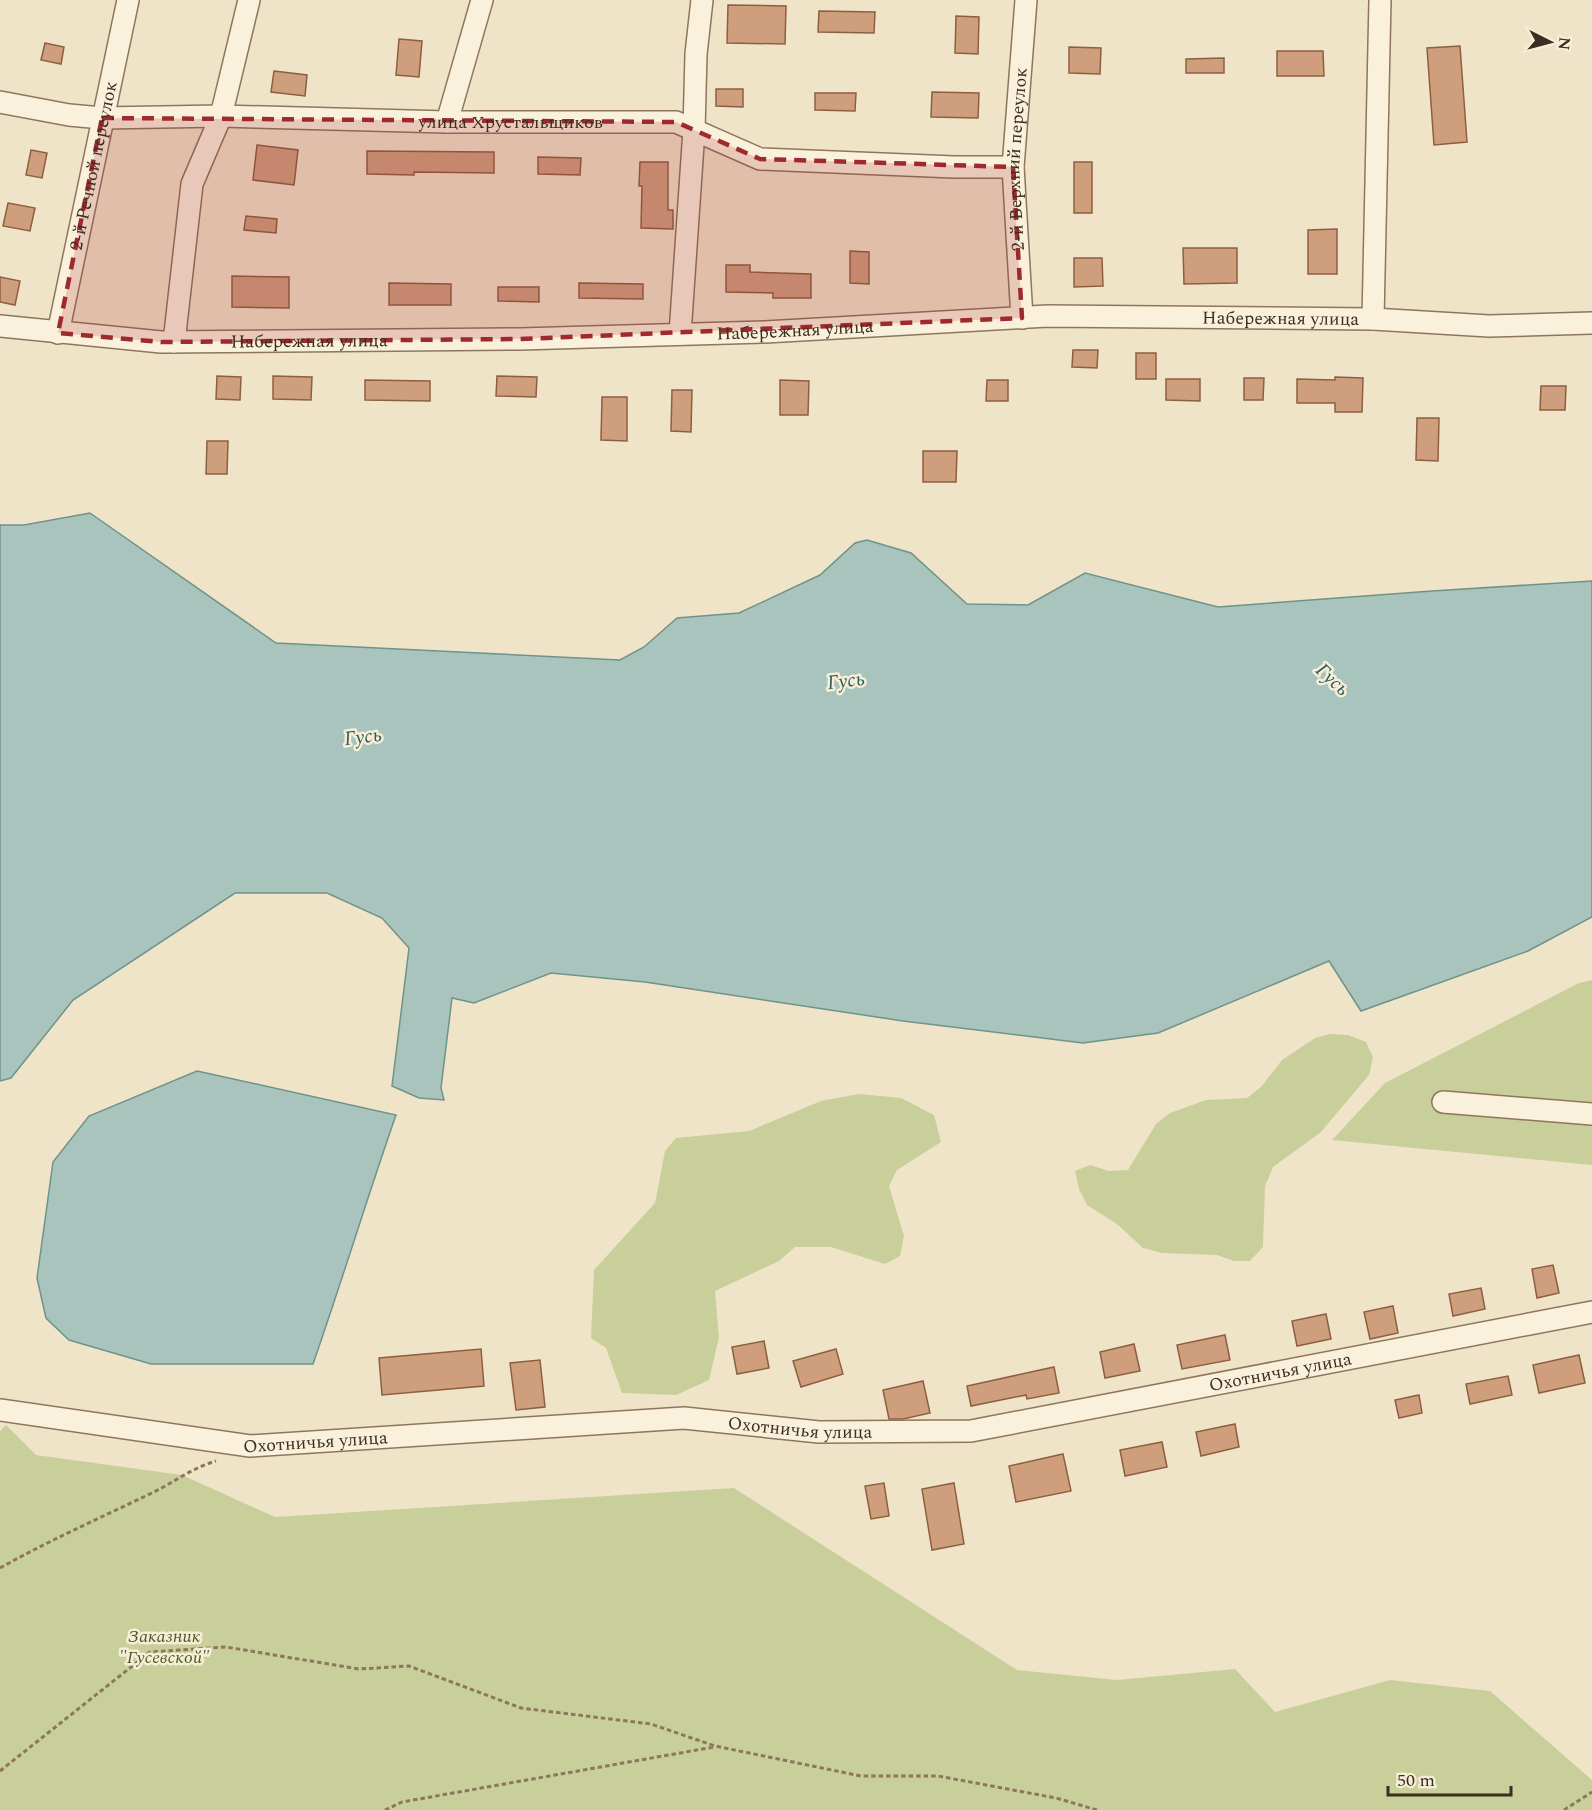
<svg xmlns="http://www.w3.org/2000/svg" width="1592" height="1810" viewBox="0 0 1592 1810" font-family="Spectral,serif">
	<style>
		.green { fill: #c9cf9b }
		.water { fill: #a9c4bc; stroke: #6f938a; stroke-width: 1.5 }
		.building { fill: #cf9f7d; stroke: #8d5f41; stroke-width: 1.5 }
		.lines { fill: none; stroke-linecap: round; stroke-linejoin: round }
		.minor-casing { stroke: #8d765c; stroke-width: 24 }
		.path { stroke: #8d765c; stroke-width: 3; stroke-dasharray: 4.5 3; stroke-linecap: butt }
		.minor { stroke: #faf1dc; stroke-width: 21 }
		.marked { fill: #9e2a2b; fill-opacity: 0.2; stroke: #9e2a2b; stroke-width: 4.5; stroke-dasharray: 12 8; stroke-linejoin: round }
		.labels { text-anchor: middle; stroke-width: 5; stroke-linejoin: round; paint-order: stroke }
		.street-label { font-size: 18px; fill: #3d2e20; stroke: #f7eed8 }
		.park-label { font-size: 18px; font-style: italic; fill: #4d5a26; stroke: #f7eed8 }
		.water-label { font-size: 20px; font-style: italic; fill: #2f5d5a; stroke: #f7eed8 }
	</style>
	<rect width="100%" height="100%" fill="#f0e4c8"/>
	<path class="green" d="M 1592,980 L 1592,1165 L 1332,1140 L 1385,1083 L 1579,983 Z
		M 1330,1034 L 1348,1035 L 1366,1042 L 1373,1057 L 1369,1075 L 1320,1133 L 1273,1167 L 1265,1186 L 1263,1247 L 1250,1261 L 1234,1261 L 1217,1255 L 1162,1253 L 1143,1248 L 1117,1224 L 1087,1205 L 1079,1189 L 1075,1171 L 1090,1165 L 1109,1171 L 1128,1170 L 1156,1124 L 1170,1113 L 1206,1100 L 1247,1098 L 1261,1087 L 1282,1060 L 1315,1038 Z
		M 859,1094 L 901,1098 L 934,1115 L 941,1142 L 897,1170 L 889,1186 L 904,1236 L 900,1256 L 885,1264 L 831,1247 L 795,1247 L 779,1261 L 715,1291 L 719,1337 L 709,1380 L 676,1395 L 622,1393 L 606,1348 L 591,1338 L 594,1270 L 655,1203 L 665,1151 L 676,1138 L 749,1131 L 821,1101 Z
		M 6,1425 L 36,1455 L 182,1475 L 275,1517 L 734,1488 L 1017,1670 L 1117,1680 L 1235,1669 L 1275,1712 L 1390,1680 L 1490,1691 L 1592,1780 L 1592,1810 L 0,1810 L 0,1431 Z"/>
	<path class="water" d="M 90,513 L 276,643 L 620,660 L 644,647 L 677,618 L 739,613 L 820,575 L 855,543 L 867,540 L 911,553 L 967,604 L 1028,605 L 1085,573 L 1218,607 L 1432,591 L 1592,581 L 1592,917 L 1528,951 L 1361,1011 L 1329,961 L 1158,1033 L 1083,1043 L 903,1021 L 645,982 L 551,973 L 474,1003 L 452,998 L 441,1088 L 444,1100 L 419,1098 L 392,1086 L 409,948 L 382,918 L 327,893 L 235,893 L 73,1000 L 11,1078 L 0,1081 L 0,525 L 24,525 Z
		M 197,1071 L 396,1115 C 367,1198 342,1281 313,1364 L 151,1364 L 69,1340 L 46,1318 L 37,1278 L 53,1162 L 89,1116 Z"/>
	<path class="building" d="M 728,5 L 786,6 L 785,44 L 727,43 Z
		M 819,11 L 875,12 L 874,33 L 818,32 Z
		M 956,16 L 979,17 L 978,54 L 955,53 Z
		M 399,39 L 422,41 L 419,77 L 396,75 Z
		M 45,43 L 64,47 L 61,64 L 41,60 Z
		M 1460,46 L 1467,142 L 1434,145 L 1427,48 Z
		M 1069,47 L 1101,48 L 1100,74 L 1069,73 Z
		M 1277,51 L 1323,51 L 1324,76 L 1277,76 Z
		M 1224,58 L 1224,73 L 1186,73 L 1186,59 Z
		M 274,71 L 307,75 L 305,96 L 271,92 Z
		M 716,89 L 743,89 L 743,107 L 716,106 Z
		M 932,92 L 979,93 L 978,118 L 931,117 Z
		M 815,93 L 856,93 L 855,111 L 815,110 Z
		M 257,145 L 298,150 L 294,185 L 253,180 Z
		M 31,150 L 47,153 L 42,178 L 26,175 Z
		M 367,151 L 494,152 L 494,173 L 414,172 L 414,175 L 367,174 Z
		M 538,157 L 581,158 L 580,175 L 538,174 Z
		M 640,162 L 668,162 L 668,210 L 673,210 L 673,229 L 641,228 L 642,186 L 639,186 Z
		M 1074,162 L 1092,162 L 1092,213 L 1074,213 Z
		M 8,203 L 35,208 L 30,231 L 3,226 Z
		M 246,216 L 277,219 L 276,233 L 244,230 Z
		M 1337,229 L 1337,274 L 1308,274 L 1308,230 Z
		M 1183,248 L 1237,248 L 1237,283 L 1184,284 Z
		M 850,251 L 869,252 L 869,284 L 850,283 Z
		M 1074,258 L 1102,258 L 1103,286 L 1074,287 Z
		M 726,265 L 750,265 L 750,272 L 811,274 L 811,298 L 773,298 L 773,293 L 726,292 Z
		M 232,276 L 289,277 L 289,308 L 232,307 Z
		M 0,277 L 20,281 L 15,305 L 0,302 Z
		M 389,283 L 451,284 L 451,305 L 389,305 Z
		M 579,283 L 643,284 L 643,299 L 579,298 Z
		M 498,287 L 539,287 L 539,302 L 498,301 Z
		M 1073,350 L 1098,350 L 1097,368 L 1072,367 Z
		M 1136,353 L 1156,353 L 1156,379 L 1136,379 Z
		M 217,376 L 241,377 L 240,400 L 216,399 Z
		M 273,376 L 312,377 L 311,400 L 273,399 Z
		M 497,376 L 537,377 L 536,397 L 496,396 Z
		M 1335,377 L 1363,378 L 1362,412 L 1335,412 L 1335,403 L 1297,403 L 1297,379 L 1335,380 Z
		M 1244,378 L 1264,378 L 1263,400 L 1244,400 Z
		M 1166,379 L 1200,379 L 1200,401 L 1166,400 Z
		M 365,380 L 430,381 L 430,401 L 365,400 Z
		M 780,380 L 809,381 L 808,415 L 780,415 Z
		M 987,380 L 1008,380 L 1008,401 L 986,401 Z
		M 1541,386 L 1566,386 L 1565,410 L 1540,410 Z
		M 672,390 L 692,390 L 691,432 L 671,431 Z
		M 602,397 L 627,397 L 627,441 L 601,440 Z
		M 1417,418 L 1439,418 L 1438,461 L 1416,460 Z
		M 207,441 L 228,441 L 227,474 L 206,474 Z
		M 923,451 L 957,451 L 956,482 L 923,482 Z
		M 1553,1265 L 1559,1293 L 1537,1298 L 1532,1269 Z
		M 1481,1288 L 1485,1309 L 1453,1316 L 1449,1294 Z
		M 1393,1306 L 1398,1333 L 1370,1339 L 1364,1312 Z
		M 1326,1314 L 1331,1339 L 1297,1346 L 1292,1321 Z
		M 1225,1335 L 1230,1360 L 1182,1369 L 1177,1345 Z
		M 764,1341 L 769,1368 L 737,1374 L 732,1347 Z
		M 1134,1344 L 1140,1371 L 1105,1378 L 1100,1352 Z
		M 481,1349 L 484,1386 L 382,1395 L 379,1358 Z
		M 836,1349 L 843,1374 L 801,1387 L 793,1361 Z
		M 1579,1355 L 1585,1383 L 1539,1393 L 1533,1365 Z
		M 540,1360 L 545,1407 L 516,1410 L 510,1363 Z
		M 1054,1367 L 1059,1393 L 1027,1399 L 1026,1395 L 971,1406 L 967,1386 Z
		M 1508,1376 L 1512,1395 L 1470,1404 L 1466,1384 Z
		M 923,1381 L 930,1413 L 903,1419 L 889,1419 L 883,1390 Z
		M 1419,1395 L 1422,1413 L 1399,1418 L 1395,1400 Z
		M 1235,1424 L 1239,1447 L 1201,1456 L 1196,1432 Z
		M 1162,1442 L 1167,1467 L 1125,1476 L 1120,1450 Z
		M 1063,1454 L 1071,1491 L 1016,1502 L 1009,1466 Z
		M 884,1483 L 889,1516 L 871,1519 L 865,1486 Z
		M 954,1483 L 964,1544 L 932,1550 L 922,1489 Z"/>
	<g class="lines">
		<g class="minor-casing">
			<g id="minor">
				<path id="s1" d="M 0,102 L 69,115 L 102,118 L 221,116 L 447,122 L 676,122 L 760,159 L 954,167 L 1013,167"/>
				<path d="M 447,122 L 482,0"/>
				<path id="s2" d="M 1022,318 L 1013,167 L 1026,0"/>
				<path d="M 1373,319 L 1380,0"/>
				<path id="s3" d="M 0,326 L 161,342 L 520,339 L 765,332 L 1048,316 L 1373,319 L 1489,326 L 1592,323"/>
				<path id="s4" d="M 58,333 L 128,0"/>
				<path d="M 680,334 L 694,130 L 696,54 L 702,0"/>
				<path d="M 174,342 L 192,184 L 221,116 L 249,0"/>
				<path d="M 1443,1102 L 1592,1114"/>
				<path id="s5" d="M 0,1410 L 250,1446 L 684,1418 L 819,1432 L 971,1431 L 1592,1312"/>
			</g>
		</g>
		<path class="path" d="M 0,1568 C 50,1540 102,1517 154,1492 C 174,1482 194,1467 216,1461
			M 0,1771 L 150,1652 L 226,1647 L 359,1669 L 409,1666 L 521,1708 L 651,1724 L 715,1746 L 861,1776 L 938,1776 L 1056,1798 L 1097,1810
			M 385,1810 L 402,1802 L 714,1747
			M 1564,1810 L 1592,1792"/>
		<use href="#minor" class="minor"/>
	</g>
	<path class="marked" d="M 102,118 L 676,122 L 760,159 L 1013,167 L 1022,318 L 520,339 L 161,342 L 58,333 Z"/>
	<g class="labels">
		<g class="street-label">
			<text dy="6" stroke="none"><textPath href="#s1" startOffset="512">улица Хрустальщиков</textPath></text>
			<text dy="6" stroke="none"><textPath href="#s2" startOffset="159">2-й Верхний переулок</textPath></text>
			<text dy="6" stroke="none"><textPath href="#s4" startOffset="171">2-й Речной переулок</textPath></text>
			<text dy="6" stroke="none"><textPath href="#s3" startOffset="1282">Набережная улица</textPath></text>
			<text dy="6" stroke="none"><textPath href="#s3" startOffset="796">Набережная улица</textPath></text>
			<text dy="6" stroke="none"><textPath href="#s3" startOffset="310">Набережная улица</textPath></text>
			<text dy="6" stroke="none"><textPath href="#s5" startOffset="1290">Охотничья улица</textPath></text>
			<text dy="6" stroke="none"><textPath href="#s5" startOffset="804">Охотничья улица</textPath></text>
			<text dy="6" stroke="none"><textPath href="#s5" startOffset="318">Охотничья улица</textPath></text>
		</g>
		<g class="park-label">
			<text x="164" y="1642">Заказник<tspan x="164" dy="21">"Гусевской"</tspan></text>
		</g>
		<g class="water-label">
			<text transform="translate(1333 679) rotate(43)" y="7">Гусь</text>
			<text transform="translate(846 680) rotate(-7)" y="7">Гусь</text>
			<text transform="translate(363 736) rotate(-7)" y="7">Гусь</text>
		</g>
	</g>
	<g transform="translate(1550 42) rotate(96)" stroke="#f7eed8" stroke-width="4.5" paint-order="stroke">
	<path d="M0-4.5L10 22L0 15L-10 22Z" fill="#3d2e20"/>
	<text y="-9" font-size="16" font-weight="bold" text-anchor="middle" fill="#3d2e20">N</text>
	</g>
	<path d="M1388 1786v9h123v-9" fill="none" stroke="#3d2e20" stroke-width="3"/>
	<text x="1397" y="1786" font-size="18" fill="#3d2e20" stroke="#f7eed8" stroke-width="4.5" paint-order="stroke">50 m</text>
</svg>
